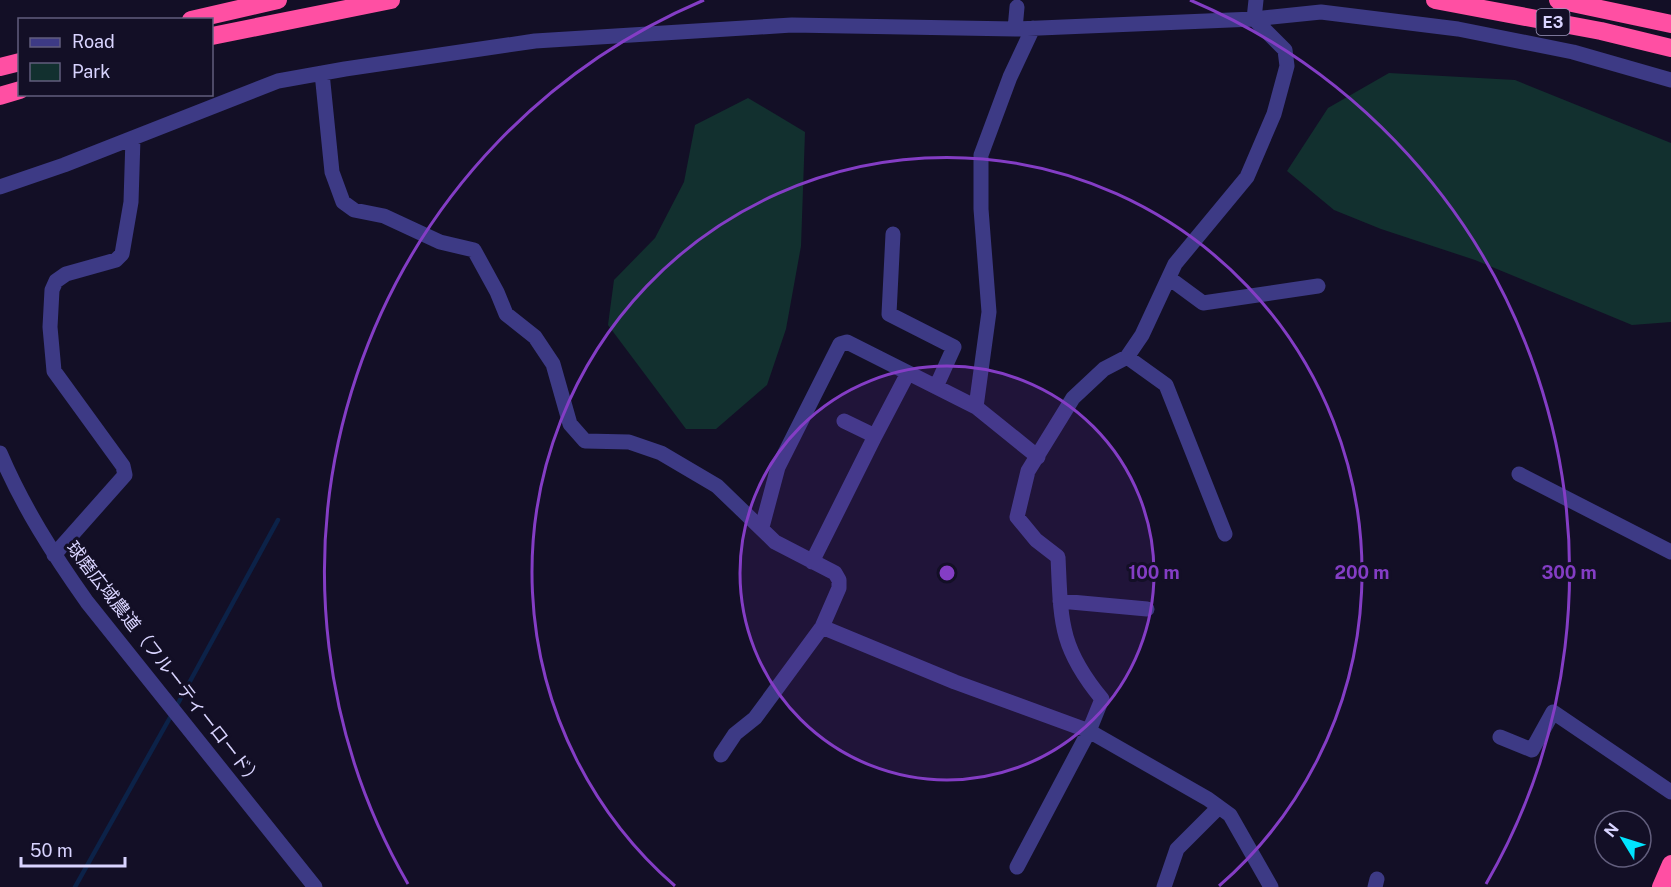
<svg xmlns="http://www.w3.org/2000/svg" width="1671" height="887" viewBox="0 0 1671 887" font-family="'Public Sans','Noto Sans JP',sans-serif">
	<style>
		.green { fill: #12302f }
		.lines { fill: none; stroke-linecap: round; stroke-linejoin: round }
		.stream { stroke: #0c2248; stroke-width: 4.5 }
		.minor { stroke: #3d3a85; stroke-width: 15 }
		.highway { stroke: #ff4fa3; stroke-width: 18 }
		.ring { fill: none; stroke: #843dc5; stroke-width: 3 }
		.labels { text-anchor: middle; stroke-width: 6; stroke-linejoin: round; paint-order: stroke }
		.shield { fill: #130f26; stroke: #9e99be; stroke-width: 1.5 }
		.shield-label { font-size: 16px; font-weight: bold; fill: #d9d4ff }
		.street-label { font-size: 18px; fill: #d9d4ff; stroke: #130f26 }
		.centre { fill: #843dc5; stroke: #130f26; stroke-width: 3 }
		.ring-label { font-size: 18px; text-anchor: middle; font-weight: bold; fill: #843dc5; stroke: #130f26; stroke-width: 6; stroke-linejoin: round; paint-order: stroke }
	</style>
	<rect width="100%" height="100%" fill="#130f26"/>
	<path class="green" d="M 1389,73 L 1515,80 L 1671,143 L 1671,322 L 1632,325 L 1475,260 L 1381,229 L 1334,210 L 1287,171 L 1328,108 Z
		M 748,98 L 805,132 L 801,246 L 786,329 L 767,385 L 716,429 L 686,429 L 608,325 L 614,280 L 655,238 L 684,182 L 695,125 Z"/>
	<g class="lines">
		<path class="stream" d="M 176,707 L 278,520
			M 75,887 L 172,714"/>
		<path class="minor" d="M 1033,28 L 1010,77 L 981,155 L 981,209 L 989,312 L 976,407 L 1038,457
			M 1015,29 L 1017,7
			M 322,73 L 332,172 L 343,202 L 354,210 L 384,216 L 440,242 L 474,250 L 497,292 L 506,314 L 535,337 L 553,364 L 570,424 L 585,441 L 629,442 L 661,453 L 717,486 L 775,542 L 835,573 L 839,580 L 839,588 L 822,627 L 755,718 L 735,734 L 721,755
			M 0,187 L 64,165 L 278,81 L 345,69 L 535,41 L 792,25 L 1015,29 L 1254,19 L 1321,12 L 1458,29 L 1573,52 L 1671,80
			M 893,234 L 889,314 L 954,347 L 936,387
			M 1169,278 L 1203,303 L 1318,286
			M 1127,357 L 1166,385 L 1225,534
			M 844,421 L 875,436 L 908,373
			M 0,453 C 23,507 53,554 87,602 L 315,887
			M 1519,474 L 1671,552
			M 762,527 L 778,467 L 840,344 L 847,342 L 976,407
			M 54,555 L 125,475 L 123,466 L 54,371 L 50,327 L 52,290 L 56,281 L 66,274 L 116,260 L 122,254 L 131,202 L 133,138
			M 812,562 L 875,436
			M 1060,601 L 1147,609
			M 822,627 L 955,682 L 1089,731 L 1208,799 L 1230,815 L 1271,887
			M 1500,737 L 1532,750 L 1553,712 L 1671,792
			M 1017,867 L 1089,731 L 1102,699 C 1059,647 1061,621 1058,557 L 1036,540 L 1017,517 L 1028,471 L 1073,398 L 1104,369 L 1127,357 L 1142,335 L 1175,264 L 1247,177 L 1274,114 L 1287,66 L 1285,50 L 1254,19 L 1256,0
			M 1164,887 L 1177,849 L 1219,807
			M 1375,887 L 1377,879"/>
		<path class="highway" d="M 1435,0 L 1601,31 L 1671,48
			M 1558,0 L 1671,24
			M 191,20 L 278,0
			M 212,36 L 391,0
			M 0,67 L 20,62
			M 0,96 L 20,90
			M 1661,887 L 1671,864"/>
	</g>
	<circle cx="947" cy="573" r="207" fill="#843dc5" fill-opacity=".12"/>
	<g class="ring">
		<circle cx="947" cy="573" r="207"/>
		<path d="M675 886A415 415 0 1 1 1219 886"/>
		<path d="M408 884A622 622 0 0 1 704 0M1190 0A622 622 0 0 1 1486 884"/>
	</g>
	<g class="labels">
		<rect class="shield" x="1536.5" y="9" width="33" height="26" rx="4.5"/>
		<g class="shield-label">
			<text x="1553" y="28">E3</text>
		</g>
		<g class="street-label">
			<text transform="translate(164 664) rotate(52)" y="6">球磨広域農道（フルーティーロード）</text>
		</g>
	</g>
	<circle cx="947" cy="573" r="9" class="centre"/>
	<g class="ring-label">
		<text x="1154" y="579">100 m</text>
		<text x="1362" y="579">200 m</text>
		<text x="1569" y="579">300 m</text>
	</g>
	<rect x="18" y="18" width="195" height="78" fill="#130f26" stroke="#625e7d" stroke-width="1.5"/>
	<rect x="30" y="38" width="30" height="9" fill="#3d3a85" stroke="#625e7d" stroke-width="1.5"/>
	<text x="72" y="48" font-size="18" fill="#d9d4ff">Road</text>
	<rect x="30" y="63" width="30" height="18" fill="#12302f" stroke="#625e7d" stroke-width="1.5"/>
	<text x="72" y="78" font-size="18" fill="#d9d4ff">Park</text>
	<g transform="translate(1623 839) rotate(308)"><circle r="28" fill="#130f26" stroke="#625e7d" stroke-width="1.5"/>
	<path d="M0-4.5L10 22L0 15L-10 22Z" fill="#00e5ff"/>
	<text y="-9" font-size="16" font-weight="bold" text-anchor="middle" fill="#d9d4ff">N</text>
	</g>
	<path d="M21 857v9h104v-9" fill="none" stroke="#d9d4ff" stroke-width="3"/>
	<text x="30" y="857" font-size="18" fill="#d9d4ff" stroke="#130f26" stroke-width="4.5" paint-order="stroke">50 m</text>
</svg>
